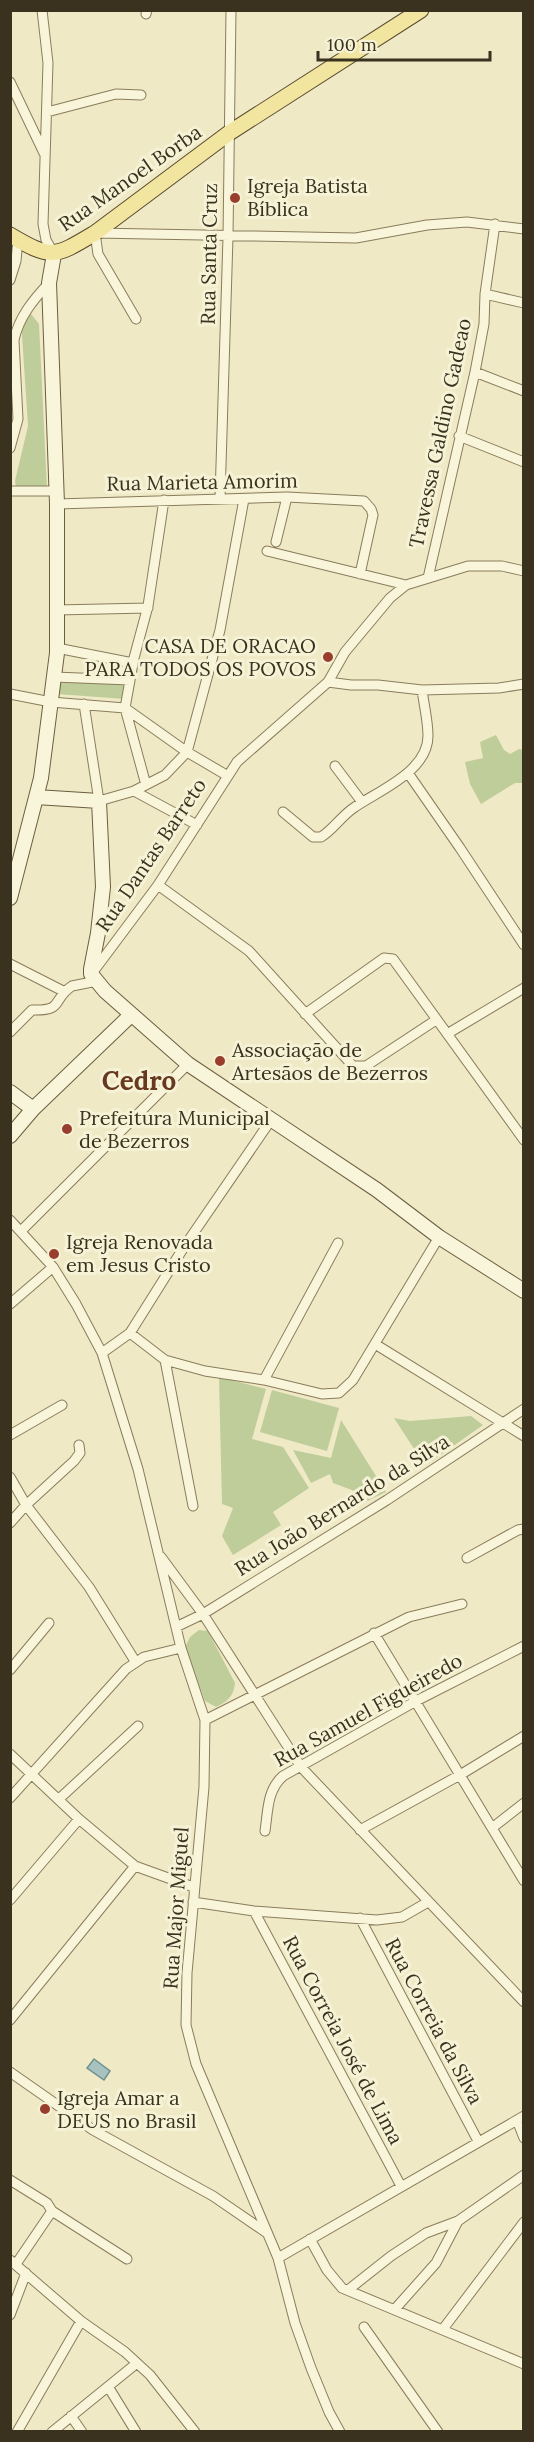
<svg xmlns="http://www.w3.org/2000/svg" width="534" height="2442" viewBox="0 0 534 2442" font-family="Lora,serif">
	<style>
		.green { fill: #becd9a }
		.water { fill: #a8c2bf; stroke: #6e918e; stroke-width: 1.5 }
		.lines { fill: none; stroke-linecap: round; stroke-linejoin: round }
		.street-casing { stroke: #8a7c5c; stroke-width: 11 }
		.secondary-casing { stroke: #6c5d3f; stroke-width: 16 }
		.primary-casing { stroke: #584930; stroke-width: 17 }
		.street { stroke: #f9f5da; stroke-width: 9 }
		.secondary { stroke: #f9f5da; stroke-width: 14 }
		.primary { stroke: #f1e59f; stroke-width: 15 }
		.poi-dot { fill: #993d2c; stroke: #f6f2d6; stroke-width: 2 }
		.labels { text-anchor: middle; stroke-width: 6; stroke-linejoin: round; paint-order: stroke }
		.street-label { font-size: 20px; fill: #3a311f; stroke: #f6f2d6 }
		.poi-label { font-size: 20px; fill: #3a311f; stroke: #f6f2d6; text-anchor: start }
		.district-label { font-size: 26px; font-weight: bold; fill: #673a1f; stroke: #f6f2d6 }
	</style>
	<rect width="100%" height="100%" fill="#efe9c6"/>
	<path class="green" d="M 25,312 L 31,314 L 39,324 L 47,489 L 16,487 L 15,481 L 28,426 L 21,320 Z
		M 60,680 L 127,683 L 125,699 L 57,694 Z
		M 496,735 L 504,750 L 510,754 L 519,749 L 523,750 L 523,783 L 515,783 L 481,804 L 470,784 L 465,762 L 483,758 L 480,742 Z
		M 219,1377 L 266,1389 L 252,1439 L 283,1447 L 309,1488 L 273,1512 L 281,1525 L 233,1555 L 222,1536 L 233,1508 L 222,1504 Z
		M 272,1390 L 339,1408 L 327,1451 L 260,1432 Z
		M 471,1416 L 483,1425 L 432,1461 L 428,1454 L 420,1458 L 394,1418 L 410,1421 Z
		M 341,1420 L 386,1492 L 361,1504 L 357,1492 L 333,1483 L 330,1474 L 311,1483 L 293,1450 L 331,1458 Z
		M 199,1630 L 208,1631 L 235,1683 C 234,1696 227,1702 216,1707 L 205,1701 L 185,1647 L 190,1637 Z"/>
	<path class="water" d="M 94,2059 L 110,2071 L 104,2080 L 87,2068 Z"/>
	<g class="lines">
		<g class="street-casing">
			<path id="street" d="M 42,10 L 48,63 L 43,224 L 46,240 L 54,254
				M 146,14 L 147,10
				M 10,82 L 44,153
				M 47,112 L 116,94 L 141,95
				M 10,280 L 16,261 L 18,239
				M 485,294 L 524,303
				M 136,319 L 98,254 L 95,233 L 356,238 L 427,225 L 467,222 L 524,229
				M 475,372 L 524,391
				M 459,436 L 524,462
				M 10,448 L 18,419 L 14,340 C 19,317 33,300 49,283
				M 10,491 L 57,491
				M 220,498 L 228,237 L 231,10
				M 57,504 L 287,497 L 364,501 L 371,509 L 373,515 L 360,574
				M 276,542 L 287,497
				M 267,551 L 406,585
				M 428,578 L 475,372 L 484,324 L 485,294 L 495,224
				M 56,610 L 148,608
				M 57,648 L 133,663
				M 54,677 L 130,680
				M 328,682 L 351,685 L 378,685 L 422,690 L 499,688 L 524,684
				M 10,694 L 51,702 L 125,708 L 187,752 L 228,776
				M 84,704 L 99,801 L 134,791 L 165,775 L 187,752 L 220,630 L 244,499
				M 335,766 L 362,802
				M 408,773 L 460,848 L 524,945
				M 146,785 L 125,708 L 134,658 L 148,606 L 164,500
				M 134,791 L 197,825
				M 283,812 L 313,837 L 321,837 C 333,830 342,815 355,807 C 380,790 428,771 428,736 C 428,721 424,705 422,690
				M 158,885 L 249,951 L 353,1066 L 366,1066 L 436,1020
				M 10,964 L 65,992
				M 93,972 L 158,885 L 237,762 L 328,682 L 345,652 L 390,598 L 406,585 L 468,566 L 502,566 L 524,571
				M 305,1014 L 384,958 L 393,959 L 524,1140
				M 10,1032 L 32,1010 C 65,1011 51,1000 72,986 L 97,981
				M 447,1034 L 524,988
				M 10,1220 L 53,1267 L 76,1304 L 102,1353 L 138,1469 L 181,1648 L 205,1720 L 204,1787 L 187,1973 L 186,2025 L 196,2064 L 278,2258 L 295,2323 L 311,2368 L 329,2412 L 340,2432
				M 21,1231 L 188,1064
				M 10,1304 L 53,1267
				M 130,1333 L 165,1360 L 205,1371 L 264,1380 L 322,1394 L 339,1393 L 353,1380 L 439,1237
				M 375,1344 L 524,1436
				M 102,1353 L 130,1333 L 184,1247 L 271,1120
				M 165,1360 L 193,1506
				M 264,1380 L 338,1243
				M 10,1435 L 62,1405
				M 10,1477 L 26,1505 L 89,1587 L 135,1661
				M 10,1523 L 26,1505 L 74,1461 L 80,1453 L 79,1445
				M 161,1557 L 203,1614 L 301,1767 L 524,2002
				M 467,1558 L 518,1530 L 524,1529
				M 176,1627 L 203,1614 L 387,1500 L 524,1409
				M 374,1633 L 524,1881
				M 10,1670 L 49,1623
				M 205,1720 L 409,1617 L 462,1604
				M 10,1754 L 79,1819 L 135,1866 L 193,1887
				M 10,1798 L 126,1669 L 144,1657 L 181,1648
				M 59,1799 L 138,1726
				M 492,1828 L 524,1803
				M 360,1830 L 460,1775 L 524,1736
				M 265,1831 C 268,1811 267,1790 283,1776 L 416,1701 L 524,1646
				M 10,1900 L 79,1819
				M 193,1902 L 254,1911 L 377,1920 L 402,1917 L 428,1902
				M 254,1911 L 401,2186
				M 360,1918 L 478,2141
				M 10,2020 L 135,1866
				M 10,2072 L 93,2130 L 213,2196 L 267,2233
				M 517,2120 L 524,2138
				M 10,2180 L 47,2203 L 52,2211 L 127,2259
				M 310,2239 L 327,2270 L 342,2288 L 524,2364
				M 278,2258 L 524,2116
				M 10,2260 L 81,2321 L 125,2352 L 150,2375 L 195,2432
				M 16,2264 L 52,2211
				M 348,2290 L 391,2256 L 426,2233 L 458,2221 L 524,2175
				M 395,2309 L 436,2263 L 458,2221
				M 10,2315 L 26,2273
				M 364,2327 L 438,2432
				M 443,2329 L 524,2222
				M 109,2388 L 136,2432
				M 71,2416 L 82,2432
				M 17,2432 L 81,2321
				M 52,2432 L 137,2363"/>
		</g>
		<g class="secondary-casing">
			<path id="secondary" d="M 36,797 L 99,801 L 103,887 L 98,933 L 91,969 L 91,974 L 105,991 L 188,1064 L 377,1190 L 439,1237 L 524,1291
				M 10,898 L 41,778 L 57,653 L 57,504 L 49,283 L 54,254
				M 10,1092 L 33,1109
				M 10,1136 L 33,1109 L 131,1015"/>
		</g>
		<g class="primary-casing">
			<path id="primary" d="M 10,235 C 52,260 55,257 95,233 L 229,133 L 421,10"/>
		</g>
		<use href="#street" class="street"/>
		<use href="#secondary" class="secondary"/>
		<use href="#primary" class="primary"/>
	</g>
	<g class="poi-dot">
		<circle cx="235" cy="198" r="6"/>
		<circle cx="328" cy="657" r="6"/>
		<circle cx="220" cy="1061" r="6"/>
		<circle cx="67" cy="1129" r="6"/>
		<circle cx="54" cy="1254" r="6"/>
		<circle cx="45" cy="2109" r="6"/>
	</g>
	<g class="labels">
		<g class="street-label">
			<text transform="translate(130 178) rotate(-35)" y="7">Rua Manoel Borba</text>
			<text transform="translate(209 254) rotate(-89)" y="7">Rua Santa Cruz</text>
			<text transform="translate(440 433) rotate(-78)" y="7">Travessa Galdino Gadeao</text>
			<text transform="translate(202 482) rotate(-1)" y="7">Rua Marieta Amorim</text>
			<text transform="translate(151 855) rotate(-56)" y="7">Rua Dantas Barreto</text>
			<text transform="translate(342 1505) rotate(-32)" y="7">Rua João Bernardo da Silva</text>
			<text transform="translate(368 1710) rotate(-29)" y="7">Rua Samuel Figueiredo</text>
			<text transform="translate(176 1908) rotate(-86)" y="7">Rua Major Miguel</text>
			<text transform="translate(434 2021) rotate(62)" y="7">Rua Correia da Silva</text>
			<text transform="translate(343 2040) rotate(62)" y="7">Rua Correia José de Lima</text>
		</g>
		<g class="poi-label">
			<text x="247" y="193">Igreja Batista<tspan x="247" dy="23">Bíblica</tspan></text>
			<text x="316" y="653" text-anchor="end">CASA DE ORACAO<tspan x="316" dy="23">PARA TODOS OS POVOS</tspan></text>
			<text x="232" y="1057">Associação de<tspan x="232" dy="23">Artesãos de Bezerros</tspan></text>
			<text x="79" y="1125">Prefeitura Municipal<tspan x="79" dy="23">de Bezerros</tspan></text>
			<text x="66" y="1249">Igreja Renovada<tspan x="66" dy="23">em Jesus Cristo</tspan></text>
			<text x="57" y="2105">Igreja Amar a<tspan x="57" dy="23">DEUS no Brasil</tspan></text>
		</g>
		<g class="district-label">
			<text x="139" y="1090">Cedro</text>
		</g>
	</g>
	<rect width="534" height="2442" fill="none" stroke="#3a311f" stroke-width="24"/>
	<path d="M318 51v9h172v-9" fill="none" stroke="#3a311f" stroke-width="3"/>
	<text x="327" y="51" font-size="18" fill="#3a311f" stroke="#f6f2d6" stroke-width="4.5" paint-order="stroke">100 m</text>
</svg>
